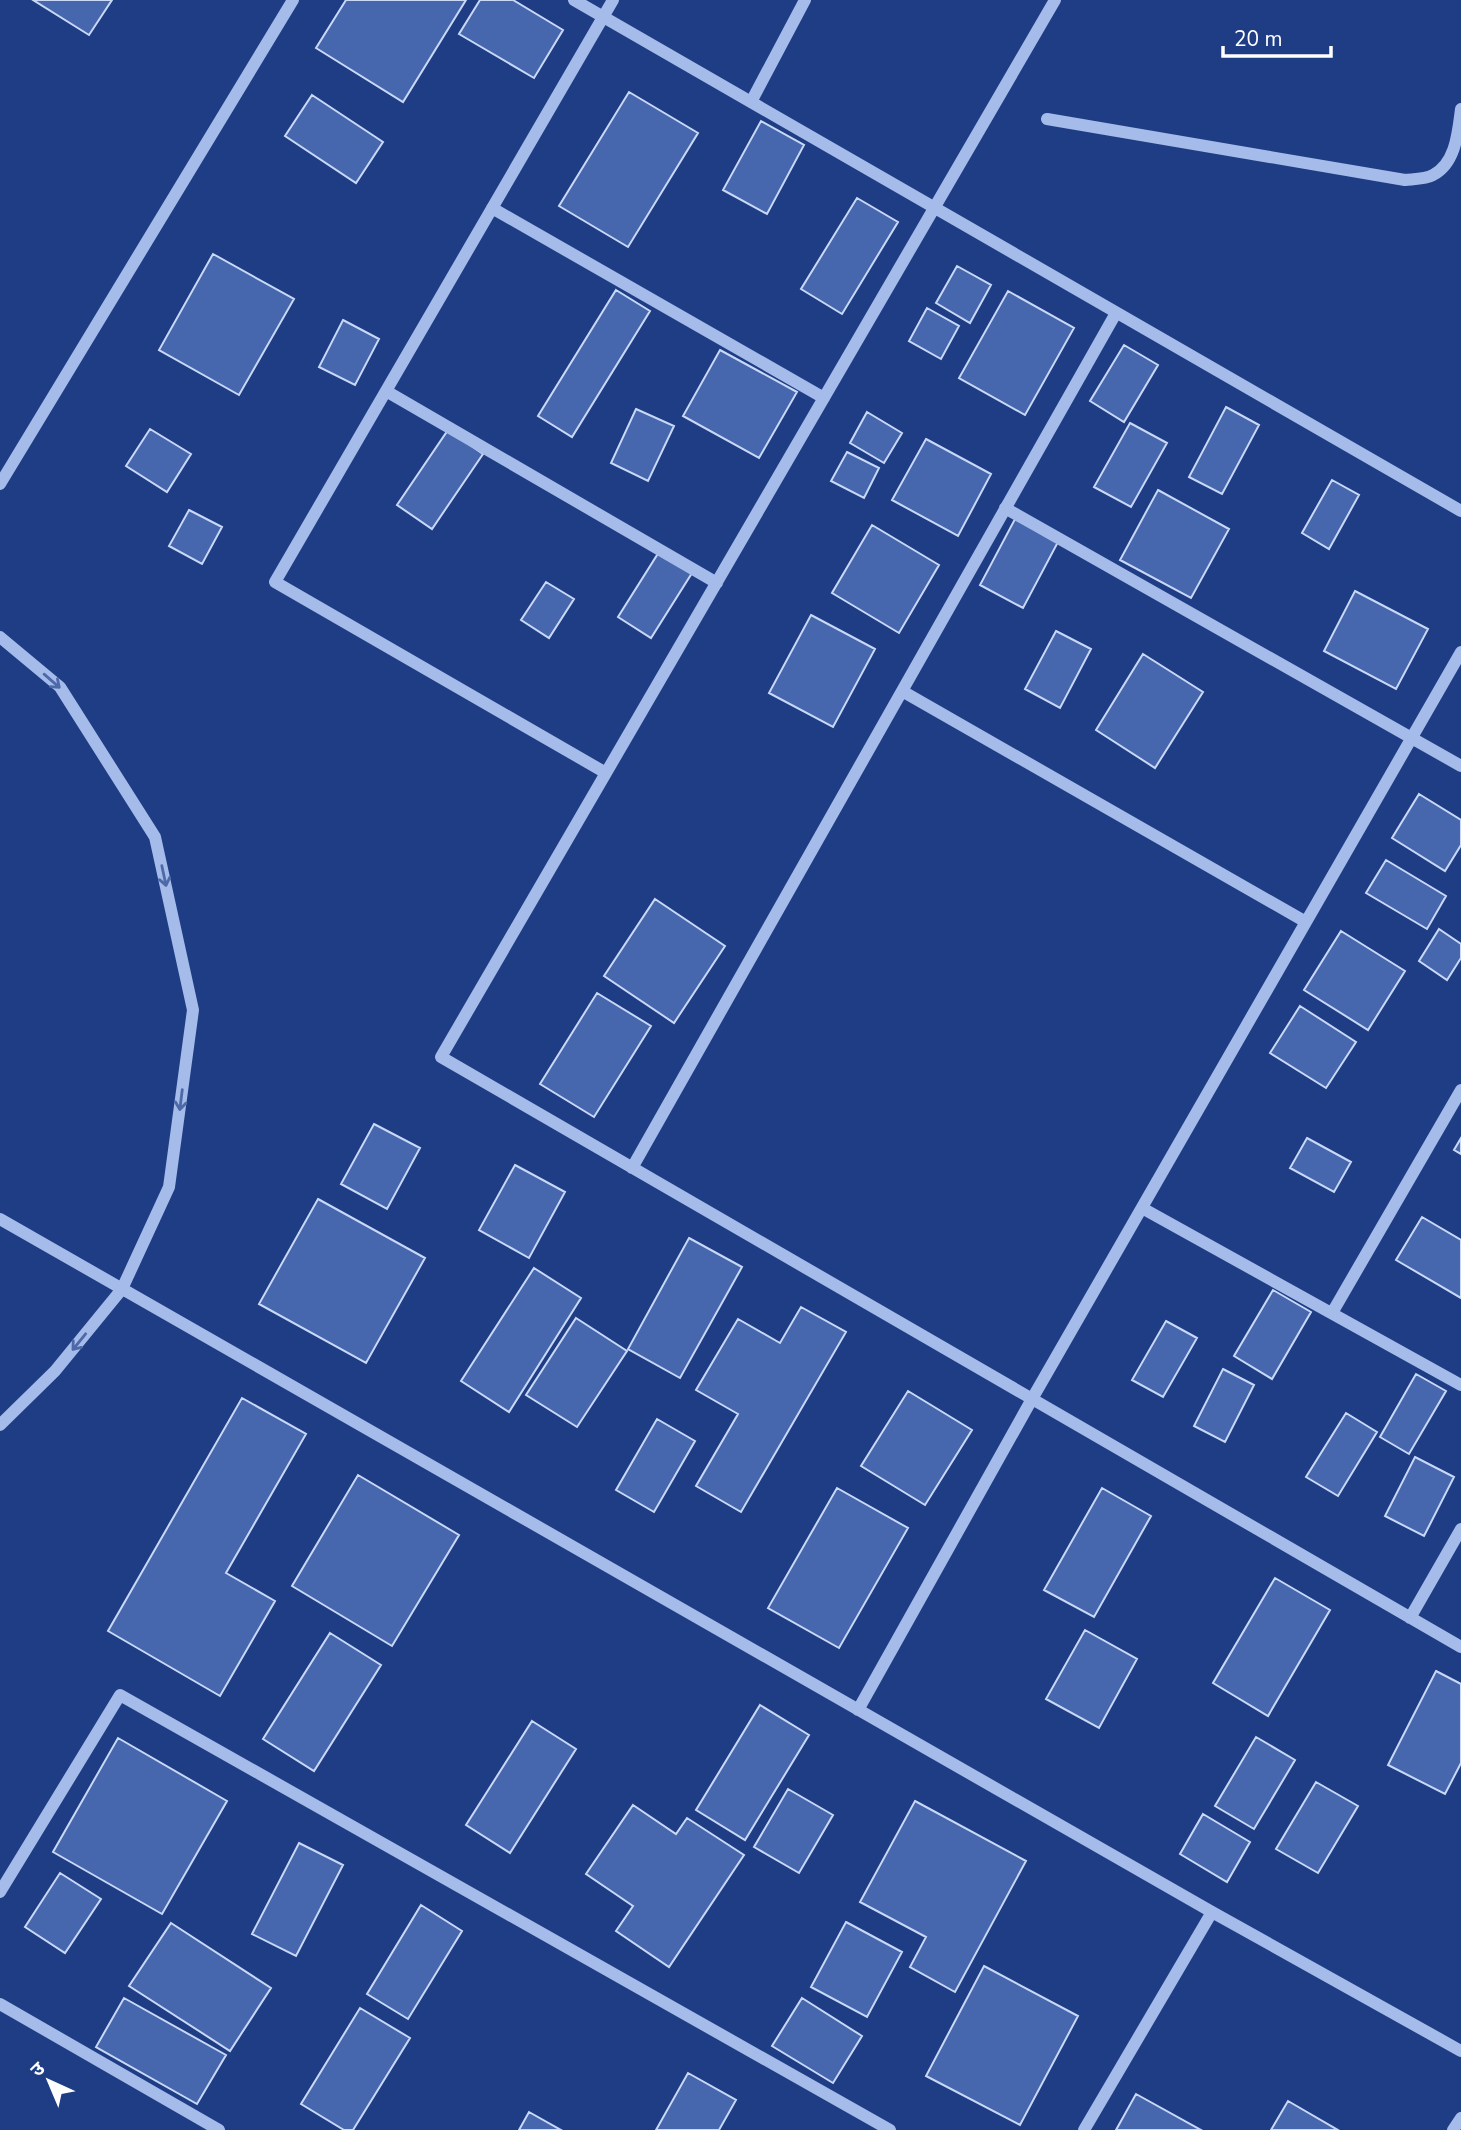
<svg xmlns="http://www.w3.org/2000/svg" width="1461" height="2130" viewBox="0 0 1461 2130" font-family="'Nunito Sans','Noto Sans Devanagari',sans-serif">
	<style>
		.building { fill: #4667ad; stroke: #c9d8f7; stroke-width: 2 }
		.lines { fill: none; stroke-linecap: round; stroke-linejoin: round }
		.minor { stroke: #a5bbea; stroke-width: 12 }
		.oneway { stroke: #4d69a8 }
	</style>
	<rect width="100%" height="100%" fill="#1e3d84"/>
	<path class="building" d="M 33,0 L 112,0 L 89,35 Z
		M 346,0 L 466,0 L 403,102 L 316,48 Z
		M 480,0 L 513,0 L 563,30 L 534,78 L 459,34 Z
		M 629,92 L 698,133 L 628,247 L 559,206 Z
		M 312,95 L 383,142 L 356,183 L 285,136 Z
		M 761,121 L 804,145 L 767,214 L 723,190 Z
		M 857,198 L 898,222 L 842,314 L 801,289 Z
		M 213,254 L 294,299 L 239,395 L 159,350 Z
		M 957,266 L 991,285 L 970,323 L 936,303 Z
		M 616,290 L 650,311 L 572,437 L 538,416 Z
		M 1008,291 L 1074,328 L 1025,415 L 959,378 Z
		M 927,308 L 959,326 L 941,359 L 909,341 Z
		M 343,320 L 379,339 L 355,385 L 319,367 Z
		M 1124,345 L 1158,365 L 1124,422 L 1090,401 Z
		M 720,350 L 797,392 L 759,458 L 683,416 Z
		M 1226,407 L 1259,425 L 1222,494 L 1189,477 Z
		M 636,409 L 674,426 L 648,481 L 611,463 Z
		M 867,412 L 902,433 L 884,463 L 850,443 Z
		M 1130,423 L 1167,443 L 1131,507 L 1094,487 Z
		M 150,429 L 191,454 L 167,492 L 126,466 Z
		M 448,430 L 483,454 L 432,529 L 397,505 Z
		M 926,439 L 991,474 L 958,536 L 892,500 Z
		M 847,452 L 879,468 L 864,498 L 831,481 Z
		M 1332,480 L 1359,495 L 1329,549 L 1302,533 Z
		M 1158,490 L 1229,529 L 1191,598 L 1120,560 Z
		M 189,510 L 222,527 L 202,564 L 169,546 Z
		M 1015,519 L 1058,542 L 1023,608 L 980,585 Z
		M 872,525 L 939,565 L 899,633 L 832,593 Z
		M 659,552 L 692,573 L 651,638 L 618,617 Z
		M 546,582 L 574,599 L 549,638 L 521,620 Z
		M 1355,591 L 1428,629 L 1396,689 L 1324,651 Z
		M 811,615 L 875,649 L 833,727 L 769,693 Z
		M 1056,631 L 1091,649 L 1060,708 L 1025,689 Z
		M 1143,654 L 1203,692 L 1155,768 L 1096,730 Z
		M 1419,794 L 1461,820 L 1461,845 L 1445,871 L 1392,838 Z
		M 1386,860 L 1446,896 L 1427,929 L 1366,893 Z
		M 655,899 L 725,946 L 674,1023 L 604,976 Z
		M 1439,929 L 1461,944 L 1461,958 L 1447,980 L 1419,961 Z
		M 1341,931 L 1405,971 L 1368,1030 L 1304,990 Z
		M 597,993 L 651,1026 L 594,1117 L 540,1084 Z
		M 1300,1006 L 1356,1042 L 1326,1088 L 1270,1053 Z
		M 374,1124 L 420,1148 L 387,1209 L 341,1184 Z
		M 1307,1138 L 1351,1162 L 1334,1192 L 1290,1168 Z
		M 1461,1138 L 1461,1154 L 1454,1150 Z
		M 515,1165 L 565,1192 L 529,1258 L 479,1230 Z
		M 318,1199 L 425,1258 L 366,1363 L 259,1304 Z
		M 1422,1217 L 1461,1240 L 1461,1298 L 1396,1260 Z
		M 689,1238 L 742,1267 L 680,1378 L 628,1349 Z
		M 534,1268 L 581,1298 L 509,1412 L 461,1381 Z
		M 1273,1290 L 1311,1312 L 1272,1379 L 1234,1356 Z
		M 801,1307 L 846,1332 L 741,1512 L 696,1486 L 738,1414 L 696,1390 L 738,1319 L 780,1343 Z
		M 576,1318 L 627,1351 L 577,1427 L 526,1395 Z
		M 1166,1321 L 1197,1338 L 1163,1397 L 1132,1380 Z
		M 1223,1369 L 1254,1385 L 1225,1442 L 1194,1426 Z
		M 1416,1374 L 1446,1391 L 1409,1454 L 1380,1437 Z
		M 908,1391 L 972,1430 L 925,1505 L 861,1466 Z
		M 242,1398 L 306,1434 L 226,1573 L 275,1601 L 220,1696 L 108,1631 Z
		M 1346,1413 L 1377,1432 L 1338,1496 L 1306,1477 Z
		M 657,1419 L 695,1441 L 654,1512 L 616,1490 Z
		M 1415,1457 L 1454,1477 L 1424,1536 L 1385,1516 Z
		M 358,1475 L 459,1535 L 392,1646 L 292,1586 Z
		M 837,1488 L 908,1528 L 839,1648 L 768,1608 Z
		M 1102,1488 L 1151,1516 L 1094,1617 L 1044,1590 Z
		M 1275,1578 L 1330,1610 L 1268,1716 L 1213,1683 Z
		M 1085,1630 L 1137,1659 L 1099,1728 L 1046,1699 Z
		M 330,1633 L 381,1665 L 314,1771 L 263,1739 Z
		M 1436,1671 L 1461,1684 L 1461,1763 L 1445,1794 L 1388,1765 Z
		M 760,1705 L 809,1735 L 745,1840 L 696,1810 Z
		M 532,1721 L 576,1749 L 510,1853 L 466,1825 Z
		M 1256,1737 L 1295,1760 L 1254,1829 L 1215,1806 Z
		M 118,1738 L 227,1801 L 162,1914 L 53,1852 Z
		M 1316,1782 L 1358,1806 L 1318,1873 L 1276,1849 Z
		M 788,1789 L 833,1815 L 799,1873 L 754,1847 Z
		M 915,1801 L 1026,1861 L 955,1992 L 910,1967 L 926,1937 L 860,1902 Z
		M 633,1805 L 676,1834 L 687,1818 L 744,1855 L 669,1967 L 616,1931 L 633,1906 L 586,1874 Z
		M 1203,1814 L 1250,1842 L 1227,1882 L 1180,1854 Z
		M 299,1843 L 343,1865 L 296,1956 L 252,1934 Z
		M 60,1873 L 101,1899 L 65,1953 L 25,1927 Z
		M 421,1905 L 462,1931 L 408,2019 L 367,1994 Z
		M 846,1922 L 902,1952 L 867,2017 L 811,1987 Z
		M 171,1923 L 271,1988 L 230,2051 L 129,1986 Z
		M 984,1966 L 1078,2016 L 1020,2125 L 926,2076 Z
		M 124,1998 L 226,2055 L 197,2104 L 96,2047 Z
		M 802,1998 L 862,2036 L 833,2083 L 772,2046 Z
		M 360,2008 L 410,2038 L 353,2130 L 344,2130 L 301,2104 Z
		M 688,2073 L 736,2100 L 719,2130 L 656,2130 Z
		M 1136,2094 L 1201,2130 L 1116,2130 Z
		M 1288,2101 L 1338,2130 L 1271,2130 Z
		M 529,2112 L 561,2130 L 519,2130 Z"/>
	<g class="lines">
		<path class="minor" d="M 574,0 L 1461,511
			M 1055,0 L 441,1057 L 1461,1647
			M 751,102 L 805,0
			M 1047,119 L 1405,180 C 1414,179 1426,179 1433,175 C 1456,163 1458,132 1461,109
			M 492,208 L 824,398
			M 386,391 L 717,583
			M 0,484 L 293,0
			M 1005,508 L 1461,766
			M 0,637 L 60,687 L 155,837 L 193,1010 L 169,1187 L 122,1289 L 55,1371 L 0,1425
			M 902,691 L 1306,922
			M 606,773 L 275,582 L 613,0
			M 632,1168 L 1116,313
			M 1142,1208 L 1461,1385
			M 0,1219 L 1212,1912 L 1461,2051
			M 1332,1313 L 1461,1090
			M 1410,1618 L 1461,1529
			M 858,1710 L 1032,1399 L 1461,652
			M 0,1892 L 120,1695 L 890,2130
			M 0,2004 L 219,2130
			M 1084,2130 L 1212,1912
			M 1453,2130 L 1461,2118"/>
	</g>
	<defs><path id="oneway-shaft" d="M-6 0H5M1.5-3L5.5 0L1.5 3" fill="none" stroke-width="1.6" stroke-linecap="round" stroke-linejoin="round" transform="scale(1.75)"/></defs>
	<g class="oneway">
		<use href="#oneway-shaft" transform="translate(52 681) rotate(41)"/>
		<use href="#oneway-shaft" transform="translate(164 876) rotate(78)"/>
		<use href="#oneway-shaft" transform="translate(181 1100) rotate(97)"/>
		<use href="#oneway-shaft" transform="translate(79 1342) rotate(129)"/>
	</g>
	<g transform="translate(49 2081) rotate(316)" stroke="#1e3d84" stroke-width="5" paint-order="stroke">
	<path d="M0-5L12 26L0 18L-12 26Z" fill="#ffffff"/>
	<text y="-10" font-size="19" font-weight="bold" text-anchor="middle" fill="#ffffff">उ</text>
	</g>
	<path d="M1223 46v10h108v-10" fill="none" stroke="#ffffff" stroke-width="3.5"/>
	<text x="1234" y="46" font-size="21" fill="#ffffff" stroke="#1e3d84" stroke-width="5" paint-order="stroke">20 m</text>
</svg>
